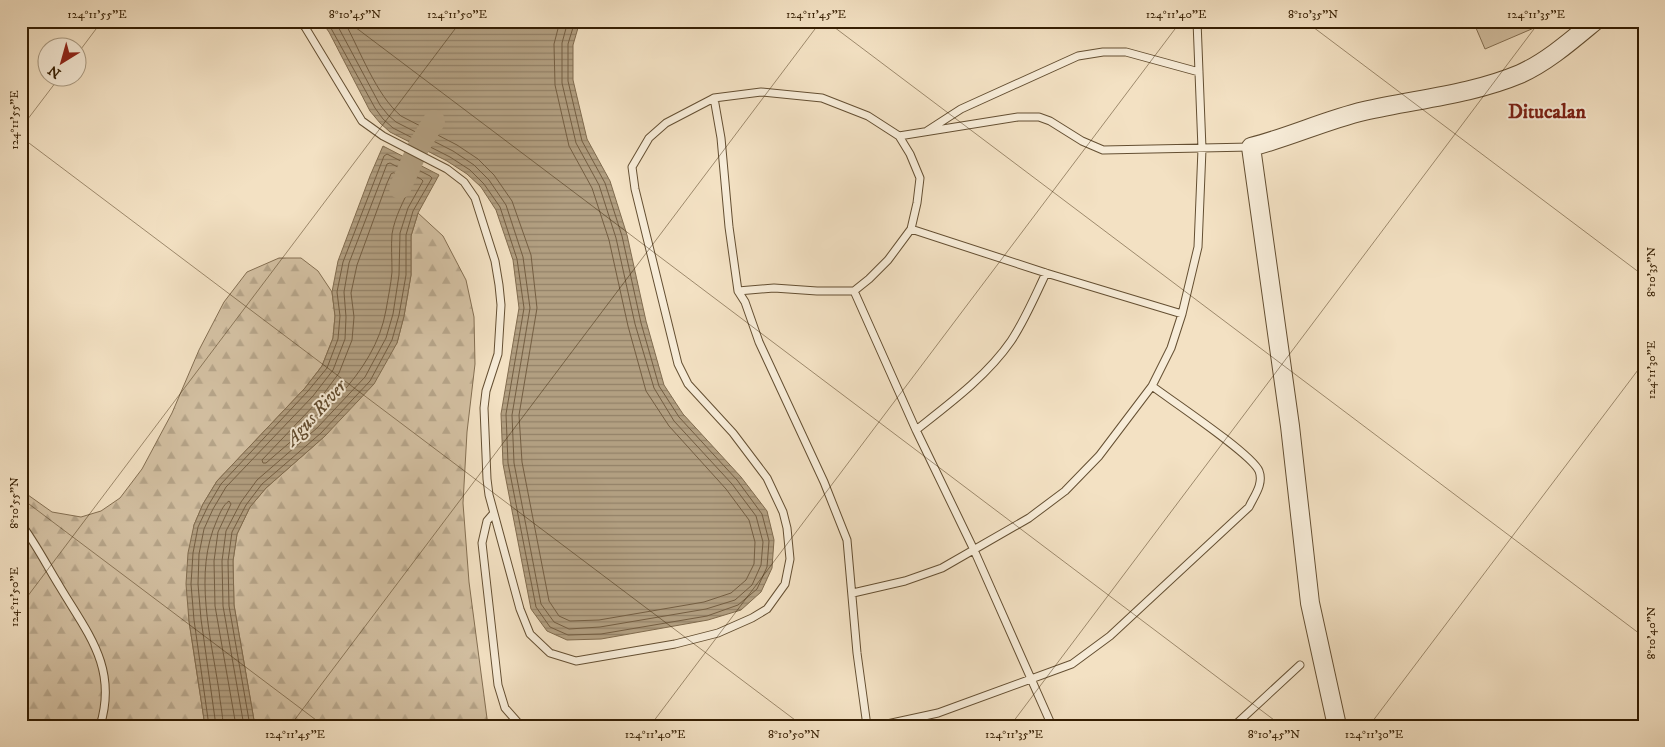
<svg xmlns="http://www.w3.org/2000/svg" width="1665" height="747" viewBox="0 0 1665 747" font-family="'IM FELL DW Pica',serif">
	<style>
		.grass { fill: #d3c0a2; stroke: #846f52 }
		.forest { fill: url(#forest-firs); stroke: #846f52 }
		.water { fill: url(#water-rules); stroke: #806b4e }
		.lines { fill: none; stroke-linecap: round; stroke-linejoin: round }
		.shore { stroke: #745e42; stroke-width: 1 }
		.river { stroke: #b29f81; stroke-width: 22 }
		.service-casing { stroke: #644f32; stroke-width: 9 }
		.tertiary-casing { stroke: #644f32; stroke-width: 20 }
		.service { stroke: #f7ecd8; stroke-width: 7 }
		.tertiary { stroke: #f7ecd8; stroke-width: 18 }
		.ticks { fill: none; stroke: #351e02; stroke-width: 1; stroke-opacity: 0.45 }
		.labels { text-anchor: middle; stroke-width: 4; stroke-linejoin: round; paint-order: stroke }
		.water-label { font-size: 19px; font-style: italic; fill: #614b2e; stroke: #f7ecd8 }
		.quarter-label { font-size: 20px; font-weight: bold; fill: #7a1f14; stroke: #f7ecd8 }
		.neatline { fill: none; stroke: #351e02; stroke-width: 2 }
		.ticks-label { font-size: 12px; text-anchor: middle; fill: #351e02 }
	</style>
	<defs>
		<pattern id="forest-firs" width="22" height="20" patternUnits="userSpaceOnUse" patternTransform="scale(1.25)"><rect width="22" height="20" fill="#d3c0a2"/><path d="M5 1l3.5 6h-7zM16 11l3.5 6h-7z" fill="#b6a58a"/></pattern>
		<pattern id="water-rules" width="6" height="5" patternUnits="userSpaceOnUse" patternTransform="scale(1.25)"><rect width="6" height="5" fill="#b29f81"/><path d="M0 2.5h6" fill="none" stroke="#928167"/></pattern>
	</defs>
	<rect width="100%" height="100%" fill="#f3e1c3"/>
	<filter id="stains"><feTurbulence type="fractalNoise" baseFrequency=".004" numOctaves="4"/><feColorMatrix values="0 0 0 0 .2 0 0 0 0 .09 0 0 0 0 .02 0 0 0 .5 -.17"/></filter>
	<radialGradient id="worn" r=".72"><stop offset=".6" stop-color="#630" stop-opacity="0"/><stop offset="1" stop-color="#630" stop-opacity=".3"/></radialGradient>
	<path class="grass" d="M 1473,21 L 1540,21 L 1541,25 L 1485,49 Z"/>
	<path class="forest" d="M 418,213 L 443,236 L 466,280 L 474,317 L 475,364 L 467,432 L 463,503 L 469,582 L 488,726 L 255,726 L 234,605 L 233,561 L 237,534 L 250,507 L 266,488 L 325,436 L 397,343 L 404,316 L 411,275 L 411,236 Z
		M 279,258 L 301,258 L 318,271 L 332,292 L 335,316 L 333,338 L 322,366 L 305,388 L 217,481 L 203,504 L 194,525 L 189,621 L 205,726 L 21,726 L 21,490 L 52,512 L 81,517 L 101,511 L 120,498 L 142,469 L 172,413 L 199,350 L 224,302 L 247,272 Z"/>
	<path class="water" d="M 321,21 L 580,21 L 573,45 L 573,80 L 587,139 L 610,181 L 627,235 L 646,321 L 664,385 L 683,414 L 741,477 L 767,511 L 774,540 L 772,568 L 761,592 L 741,610 L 708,620 L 601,639 L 567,640 L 547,631 L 531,609 L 503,464 L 501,414 L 519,308 L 513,260 L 496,210 L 481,187 L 467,174 L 447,161 L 390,132 L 380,123 L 370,111 L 329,32 Z
		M 383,146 L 439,175 L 418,213 L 411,236 L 411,275 L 404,316 L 397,343 L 374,384 L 325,436 L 266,488 L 250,507 L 237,534 L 233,561 L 234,605 L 255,726 L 205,726 L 189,621 L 186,584 L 188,553 L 194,525 L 203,504 L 217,481 L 305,388 L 322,366 L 333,338 L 335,316 L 332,292 L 338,261 L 370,176 Z"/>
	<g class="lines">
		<path class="shore" d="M 327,21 L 375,108 L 383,119 L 393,128 L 450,157 L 470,170 L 484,184 L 500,207 L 517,259 L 524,308 L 506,414 L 508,463 L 536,607 L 550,627 L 568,635 L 601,634 L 707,616 L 738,605 L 757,589 L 767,567 L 769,541 L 762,514 L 737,480 L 679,417 L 659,386 L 641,323 L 622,236 L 605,183 L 582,141 L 568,81 L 568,44 L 575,21
			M 335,21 L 380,105 L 388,115 L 396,122 L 453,151 L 474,165 L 489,180 L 506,205 L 523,257 L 530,308 L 512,415 L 514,463 L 541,604 L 554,622 L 569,629 L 600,627 L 706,609 L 735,600 L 752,585 L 761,565 L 763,542 L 756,516 L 732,484 L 674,421 L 654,388 L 635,324 L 616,238 L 599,185 L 576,143 L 562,83 L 562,43 L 568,21
			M 344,21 C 360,50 376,95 401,116 L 457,145 L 478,159 L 494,175 L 512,201 L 531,255 L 537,308 L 519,415 L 522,462 L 549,601 L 559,616 L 570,621 L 599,620 L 704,602 L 731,593 L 746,580 L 754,564 L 755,542 L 749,520 L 726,489 L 669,426 L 646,391 L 628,326 L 609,240 L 592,188 L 569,146 L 555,85 L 554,44 L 560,21
			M 394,173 L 411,182 L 412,184 C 404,200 395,216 392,234 C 391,246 392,259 392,272 C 391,284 388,298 386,310 C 375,375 313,422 266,463 L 263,463 L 262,460 L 319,400 L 339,373 L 352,340 L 354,317 L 351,293 L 357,265 L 387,183 L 391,174 Z
			M 209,726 L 194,620 L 191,584 L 193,553 L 198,527 L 208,506 L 221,484 L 308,391 L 327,368 L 338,339 L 340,316 L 337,292 L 343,262 L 384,156 L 387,154 L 430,176 L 432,178 L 413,211 L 406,235 L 406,275 L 399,315 L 392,340 L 370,381 L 321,433 L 262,484 L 246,505 L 232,532 L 228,561 L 229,606 L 250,726
			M 216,726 L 201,619 L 198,584 L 199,554 L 204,529 L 213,509 L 226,487 L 313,396 L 333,370 L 345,339 L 346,317 L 344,292 L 349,263 L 387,164 L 390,163 L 421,179 L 423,181 L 408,208 L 400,233 L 399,275 L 393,314 L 386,338 L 365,377 L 317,428 L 257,480 L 241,502 L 226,531 L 222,561 L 223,606 L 244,726
			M 223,726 C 223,714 220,703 219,691 C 211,637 193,573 217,520 C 220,513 223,505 229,501 L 231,504 L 218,532 L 214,561 L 215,606 L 236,726"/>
		<path class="river" d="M 400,188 L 419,146 L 434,121"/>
		<g class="service-casing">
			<path id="service" d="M 300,21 L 305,27 L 362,121 L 383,136 L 447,169 L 464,182 L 475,198 L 495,261 L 499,285 L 501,305 L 498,354 L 486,391 L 484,408 L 487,479 L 489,495 L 520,609 L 530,634 L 550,653 L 576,661 L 675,644 L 718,633 L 752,618 L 767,609 L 785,584 L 790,559 L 787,528 L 783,512 L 767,478 L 733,433 L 688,384 L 678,364 L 635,189 L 632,167 L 649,138 L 666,123 L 714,98 L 761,92 L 822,98 L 868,116 L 899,136 L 910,154 L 920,178 L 917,203 L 911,229 L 888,260 L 869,279 L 854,291 L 817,291 L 774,288 L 738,291
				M 714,98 L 721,138 L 729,227 L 738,291 L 745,302 L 759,342 L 824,482 L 847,540 L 857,653 L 867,726
				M 927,131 L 961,109 L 1078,56 L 1103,52 L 1126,52 L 1199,72
				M 899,136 L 1018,117 L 1039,117 L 1050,121 L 1082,141 L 1103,150 L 1251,147
				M 911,229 L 1046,273 L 1182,314
				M 854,291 L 916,430 L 974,550 L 1052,726
				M 916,430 C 949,404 987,376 1011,341 C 1025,320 1035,296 1046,273
				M 493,514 L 487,521 L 482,543 L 498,685 L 505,708 L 521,726
				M 21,524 C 36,544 47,566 60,587 C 88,634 118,668 100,726
				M 853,593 L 905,581 L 942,568 L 1029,518 L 1065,491 L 1099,456 L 1152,386 L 1171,348 L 1182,314 L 1198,247 L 1202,149 L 1197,21
				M 878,726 L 938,713 L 1072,664 L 1110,636 L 1249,507 C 1254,496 1264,484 1259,471 C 1252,454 1172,401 1152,386
				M 1234,726 L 1300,665"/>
		</g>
		<g class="tertiary-casing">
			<path id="tertiary" d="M 1337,726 L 1310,603 L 1290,426 L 1251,147 C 1290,137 1326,120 1364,111 C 1416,99 1470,95 1520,74 C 1547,62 1572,40 1595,21"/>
		</g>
		<use href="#service" class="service"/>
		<use href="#tertiary" class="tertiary"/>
	</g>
	<path class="ticks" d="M 347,21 L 1282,726M 826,21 L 1644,637M 1305,21 L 1644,276M 78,53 L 102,21M 21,128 L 59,78M 21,137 L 803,726M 21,498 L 324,726M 21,605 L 461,21M 290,726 L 821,21M 650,726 L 1181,21M 1010,726 L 1540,21M 1369,726 L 1644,362"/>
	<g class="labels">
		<g class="water-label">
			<text transform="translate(315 412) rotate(-48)" y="7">Agus River</text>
		</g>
		<g class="quarter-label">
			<text x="1547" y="118">Ditucalan</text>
		</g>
	</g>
	<rect width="1665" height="747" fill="none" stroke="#f3e1c3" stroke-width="55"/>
	<g transform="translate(62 62) rotate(217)"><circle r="24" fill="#f7ecd8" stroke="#a99a82"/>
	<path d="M0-4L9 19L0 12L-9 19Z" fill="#8f2418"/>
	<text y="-8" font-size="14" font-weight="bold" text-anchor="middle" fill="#351e02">N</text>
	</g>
	<rect x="28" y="28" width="1610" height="692" class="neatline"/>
	<g class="ticks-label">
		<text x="97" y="18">124°11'55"E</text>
		<text x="355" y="18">8°10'45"N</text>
		<text x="457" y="18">124°11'50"E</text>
		<text x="816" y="18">124°11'45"E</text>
		<text x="1176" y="18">124°11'40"E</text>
		<text x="1313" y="18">8°10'35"N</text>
		<text x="1536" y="18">124°11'35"E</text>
		<text transform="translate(14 120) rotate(-90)" y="4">124°11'55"E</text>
		<text transform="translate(1651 272) rotate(-90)" y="4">8°10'35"N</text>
		<text transform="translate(1651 370) rotate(-90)" y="4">124°11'30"E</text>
		<text transform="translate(14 503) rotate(-90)" y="4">8°10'55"N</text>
		<text transform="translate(14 597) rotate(-90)" y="4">124°11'50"E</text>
		<text transform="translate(1651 633) rotate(-90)" y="4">8°10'40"N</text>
		<text x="295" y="738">124°11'45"E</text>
		<text x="655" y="738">124°11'40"E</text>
		<text x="794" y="738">8°10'50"N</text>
		<text x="1014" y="738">124°11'35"E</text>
		<text x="1274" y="738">8°10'45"N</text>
		<text x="1374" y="738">124°11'30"E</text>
	</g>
	<rect width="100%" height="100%" filter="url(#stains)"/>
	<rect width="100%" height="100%" fill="url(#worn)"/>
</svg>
